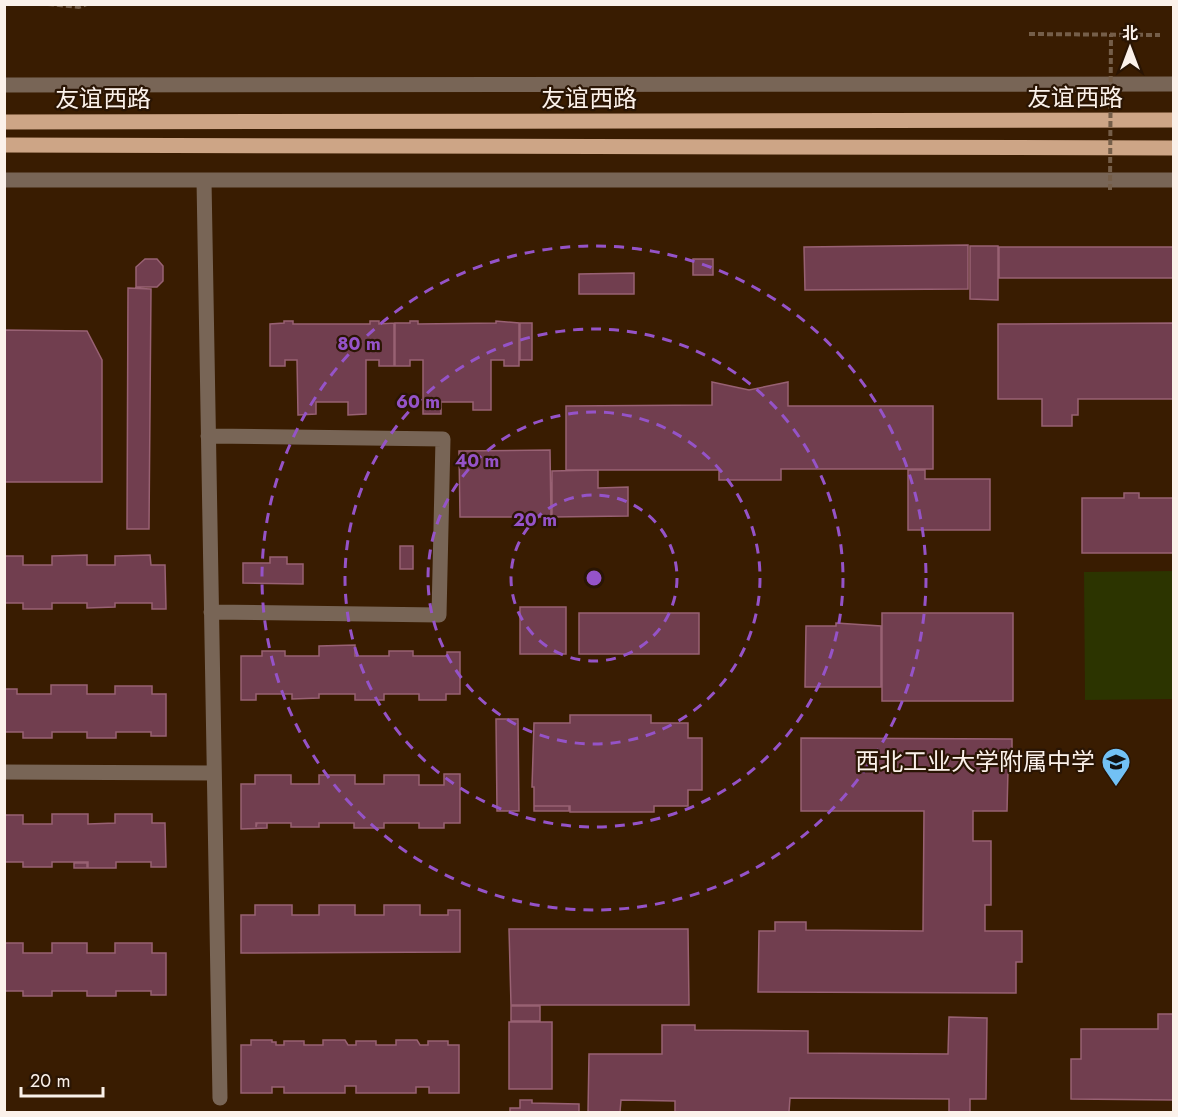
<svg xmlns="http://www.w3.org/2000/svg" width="1178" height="1117" viewBox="0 0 1178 1117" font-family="Jost,'Noto Sans SC',sans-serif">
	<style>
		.green { fill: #2c3400 }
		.building { fill: #713e4f; stroke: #986173; stroke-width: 1.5 }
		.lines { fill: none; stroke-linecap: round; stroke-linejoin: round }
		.path { stroke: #755e49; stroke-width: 4; stroke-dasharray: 6 3; stroke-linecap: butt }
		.minor { stroke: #786556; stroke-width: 15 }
		.major { stroke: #cda586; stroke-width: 15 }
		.path-bridge { stroke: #755e49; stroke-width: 4; stroke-dasharray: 6 3; stroke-linecap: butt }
		.ring { fill: none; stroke: #9553c8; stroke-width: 3; stroke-dasharray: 10 8 }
		.labels { text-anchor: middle; stroke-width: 4.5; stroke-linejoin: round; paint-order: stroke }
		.street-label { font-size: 24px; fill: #fbf1ea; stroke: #2a1504 }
		.poi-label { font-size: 24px; fill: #fbf1ea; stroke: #2a1504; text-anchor: end }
		.centre { fill: #9553c8; stroke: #2a1504; stroke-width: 3 }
		.ring-label { font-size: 18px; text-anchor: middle; font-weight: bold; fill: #9553c8; stroke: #2a1504; stroke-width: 4.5; stroke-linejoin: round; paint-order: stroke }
	</style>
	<rect width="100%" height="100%" fill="#391c01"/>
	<path class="green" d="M 1173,571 L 1173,699 L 1085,700 L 1084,572 Z"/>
	<path class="building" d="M 968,245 L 968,289 L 805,290 L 804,247 Z
		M 970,246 L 998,246 L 998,300 L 970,299 Z
		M 999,247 L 1174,247 L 1174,278 L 999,278 Z
		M 145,259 L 157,259 L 163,266 L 163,281 L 157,287 L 136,287 L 136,267 Z
		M 693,259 L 713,259 L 713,275 L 693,275 Z
		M 634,273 L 634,294 L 579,294 L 579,274 Z
		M 128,288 L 151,289 L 149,529 L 127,529 Z
		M 284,321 L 293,321 L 293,324 L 370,324 L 370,321 L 379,321 L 379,324 L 394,323 L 394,366 L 379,366 L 379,360 L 366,360 L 366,414 L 348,415 L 348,402 L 316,402 L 316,414 L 298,415 L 297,360 L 285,360 L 285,366 L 270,366 L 270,324 L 284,323 Z
		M 410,321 L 418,321 L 418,324 L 496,323 L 496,321 L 519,323 L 519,366 L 504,366 L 504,360 L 491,360 L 491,410 L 473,410 L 473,402 L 441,402 L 441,414 L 423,414 L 423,360 L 410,360 L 410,366 L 395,366 L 395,323 L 410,323 Z
		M 520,323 L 532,323 L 532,360 L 520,360 Z
		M 1174,323 L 1174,399 L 1078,399 L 1078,415 L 1072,415 L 1072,426 L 1042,426 L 1042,399 L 998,399 L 998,324 Z
		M 4,330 L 87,331 L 102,360 L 102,482 L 4,482 Z
		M 712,382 L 749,390 L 788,382 L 788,406 L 933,406 L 933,469 L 781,469 L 781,480 L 719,480 L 719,470 L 566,470 L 566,406 L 712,405 Z
		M 550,450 L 551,517 L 460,517 L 459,451 Z
		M 598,470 L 598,488 L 628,487 L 628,516 L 552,517 L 552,471 Z
		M 908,470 L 925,470 L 925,479 L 990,479 L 990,530 L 908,530 Z
		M 1124,493 L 1139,493 L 1139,498 L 1174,498 L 1174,553 L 1082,553 L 1082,498 L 1124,498 Z
		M 400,546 L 413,546 L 413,569 L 400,569 Z
		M 87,555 L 87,565 L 115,565 L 115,556 L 150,555 L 151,565 L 165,565 L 166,609 L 152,609 L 152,603 L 115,603 L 115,607 L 87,608 L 87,603 L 52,603 L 52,609 L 23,609 L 23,603 L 4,603 L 4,556 L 23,556 L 23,565 L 52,565 L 52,556 Z
		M 270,557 L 287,557 L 287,564 L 303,564 L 303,584 L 243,583 L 243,563 L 270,563 Z
		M 520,607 L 566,607 L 566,654 L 520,654 Z
		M 579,613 L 699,613 L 699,654 L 579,654 Z
		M 882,613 L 1013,613 L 1013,701 L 882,701 Z
		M 836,623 L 881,626 L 881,687 L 805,687 L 806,626 L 836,626 Z
		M 355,645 L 355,656 L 389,656 L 389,651 L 413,651 L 413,656 L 447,656 L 447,652 L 460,652 L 460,694 L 446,694 L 446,700 L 419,700 L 419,694 L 384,694 L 384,700 L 355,700 L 355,694 L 319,694 L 319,698 L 292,699 L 292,694 L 256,694 L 256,700 L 241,700 L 241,656 L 262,656 L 262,651 L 285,651 L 285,656 L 319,656 L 319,646 Z
		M 51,685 L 87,685 L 87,694 L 115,694 L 115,686 L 152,686 L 152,694 L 166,694 L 166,736 L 151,736 L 151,732 L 116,732 L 116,738 L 87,738 L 87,732 L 52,732 L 52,738 L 23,738 L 23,732 L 4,732 L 4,689 L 17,689 L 17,694 L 51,694 Z
		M 570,715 L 651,715 L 651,723 L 688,723 L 688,738 L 702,738 L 702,790 L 688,790 L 688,806 L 654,806 L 654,812 L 570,812 L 570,806 L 534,806 L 534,787 L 532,787 L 534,723 L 570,723 Z
		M 496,719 L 518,719 L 519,811 L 497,811 Z
		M 801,738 L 1012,739 L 1012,770 L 1008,770 L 1007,811 L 973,811 L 973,841 L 991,841 L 991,905 L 985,905 L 985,931 L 1022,931 L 1022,962 L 1016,962 L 1016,993 L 758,992 L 759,931 L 775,931 L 775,922 L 806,922 L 806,930 L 923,931 L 924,811 L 801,811 Z
		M 444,774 L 460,774 L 460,823 L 444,823 L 444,828 L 419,828 L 419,823 L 384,823 L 384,828 L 354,828 L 354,823 L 319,823 L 319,827 L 291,827 L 291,823 L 256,823 L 256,827 L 257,823 L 267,823 L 267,828 L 241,829 L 241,784 L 255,784 L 255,775 L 291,775 L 291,784 L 319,784 L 319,775 L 355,775 L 355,784 L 384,784 L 384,775 L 419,775 L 419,785 L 444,785 Z
		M 534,806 L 569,806 L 569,811 L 534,811 Z
		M 52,814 L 88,814 L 88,824 L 115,823 L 115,814 L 152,814 L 152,823 L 165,823 L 166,867 L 151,867 L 151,862 L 116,862 L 116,868 L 88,868 L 88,862 L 52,862 L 52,867 L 23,867 L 23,862 L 4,862 L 4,815 L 23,815 L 23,824 L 52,824 Z
		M 74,863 L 87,863 L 87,868 L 74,868 Z
		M 255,905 L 292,905 L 292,915 L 319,915 L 319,905 L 355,905 L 355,915 L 384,915 L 384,905 L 420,905 L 420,915 L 448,915 L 448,910 L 460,910 L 460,952 L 241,953 L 241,915 L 255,915 Z
		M 509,929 L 688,929 L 689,1005 L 511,1005 Z
		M 4,943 L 23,943 L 23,953 L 52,953 L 52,943 L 87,943 L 87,953 L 115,953 L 115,943 L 152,943 L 152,953 L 166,953 L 166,995 L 151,995 L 151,991 L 116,991 L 116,996 L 87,996 L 87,991 L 52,991 L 52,996 L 23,996 L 23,991 L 4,991 Z
		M 511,1006 L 540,1006 L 540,1021 L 511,1021 Z
		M 1158,1014 L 1174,1014 L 1174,1100 L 1071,1099 L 1071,1059 L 1081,1059 L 1081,1029 L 1158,1029 Z
		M 949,1017 L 987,1018 L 986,1099 L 970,1099 L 970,1112 L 949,1112 L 949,1099 L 790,1098 L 789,1112 L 675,1112 L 675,1101 L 621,1100 L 620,1112 L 588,1112 L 589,1054 L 662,1054 L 662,1025 L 695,1025 L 695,1030 L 808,1031 L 808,1053 L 948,1054 Z
		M 509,1022 L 552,1022 L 552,1089 L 509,1089 Z
		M 251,1040 L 272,1040 L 272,1042 L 276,1042 L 276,1045 L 284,1045 L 284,1041 L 304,1041 L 304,1045 L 323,1045 L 323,1040 L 345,1040 L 348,1045 L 356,1045 L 356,1041 L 376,1041 L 376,1045 L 396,1045 L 396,1040 L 417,1040 L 420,1045 L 428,1045 L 428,1041 L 448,1041 L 448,1045 L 459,1045 L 459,1093 L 429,1093 L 429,1087 L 416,1087 L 416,1093 L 356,1093 L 356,1086 L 345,1086 L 345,1093 L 284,1093 L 284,1087 L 272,1087 L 272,1093 L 241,1093 L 241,1045 L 251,1045 Z
		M 520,1100 L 532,1100 L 532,1103 L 579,1104 L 579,1112 L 510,1112 L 510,1108 L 520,1108 Z"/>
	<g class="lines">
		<path class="path" d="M 48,4 L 79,7 L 87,4
			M 1029,34 L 1160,35"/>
		<path class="minor" d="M 4,85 L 1174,84
			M 4,180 L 1174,180
			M 204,180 L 220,1098
			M 208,436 L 443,439 L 439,615 L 211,612
			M 4,772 L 214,773"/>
		<path class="major" d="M 4,122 L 1174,120
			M 4,145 L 1174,148"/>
		<path class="path-bridge" d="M 1110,190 L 1111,34"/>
	</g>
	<g class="ring">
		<circle cx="594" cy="578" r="83"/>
		<circle cx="594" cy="578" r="166"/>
		<circle cx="594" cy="578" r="249"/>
		<circle cx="594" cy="578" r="332"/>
	</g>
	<defs>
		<g id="school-pin" transform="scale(1.5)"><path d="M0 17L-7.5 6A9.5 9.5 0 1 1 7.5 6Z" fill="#72c1f5" stroke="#2a1504"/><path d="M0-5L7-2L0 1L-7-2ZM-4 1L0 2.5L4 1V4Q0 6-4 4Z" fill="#111"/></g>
	</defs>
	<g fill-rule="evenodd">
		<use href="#school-pin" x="1116" y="762"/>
	</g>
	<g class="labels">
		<g class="street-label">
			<text x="1075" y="106">友谊西路</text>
			<text x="103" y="107">友谊西路</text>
			<text x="589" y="107">友谊西路</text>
		</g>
		<g class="poi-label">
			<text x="1095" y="770">西北工业大学附属中学</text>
		</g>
	</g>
	<circle cx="594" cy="578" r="9" class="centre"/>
	<g class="ring-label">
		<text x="359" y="350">80 m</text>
		<text x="418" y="408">60 m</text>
		<text x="477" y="467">40 m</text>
		<text x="535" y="526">20 m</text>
	</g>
	<rect width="1178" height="1117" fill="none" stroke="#fbf1ea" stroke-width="12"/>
	<g transform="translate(1130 48)" stroke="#2a1504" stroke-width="4.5" paint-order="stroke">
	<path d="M0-4.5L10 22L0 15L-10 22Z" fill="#fbf1ea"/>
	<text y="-9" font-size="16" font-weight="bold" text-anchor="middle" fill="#fbf1ea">北</text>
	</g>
	<path d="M21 1087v9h82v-9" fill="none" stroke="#fbf1ea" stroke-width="3"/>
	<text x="30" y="1087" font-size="18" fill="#fbf1ea" stroke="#2a1504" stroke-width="4.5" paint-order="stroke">20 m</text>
</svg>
